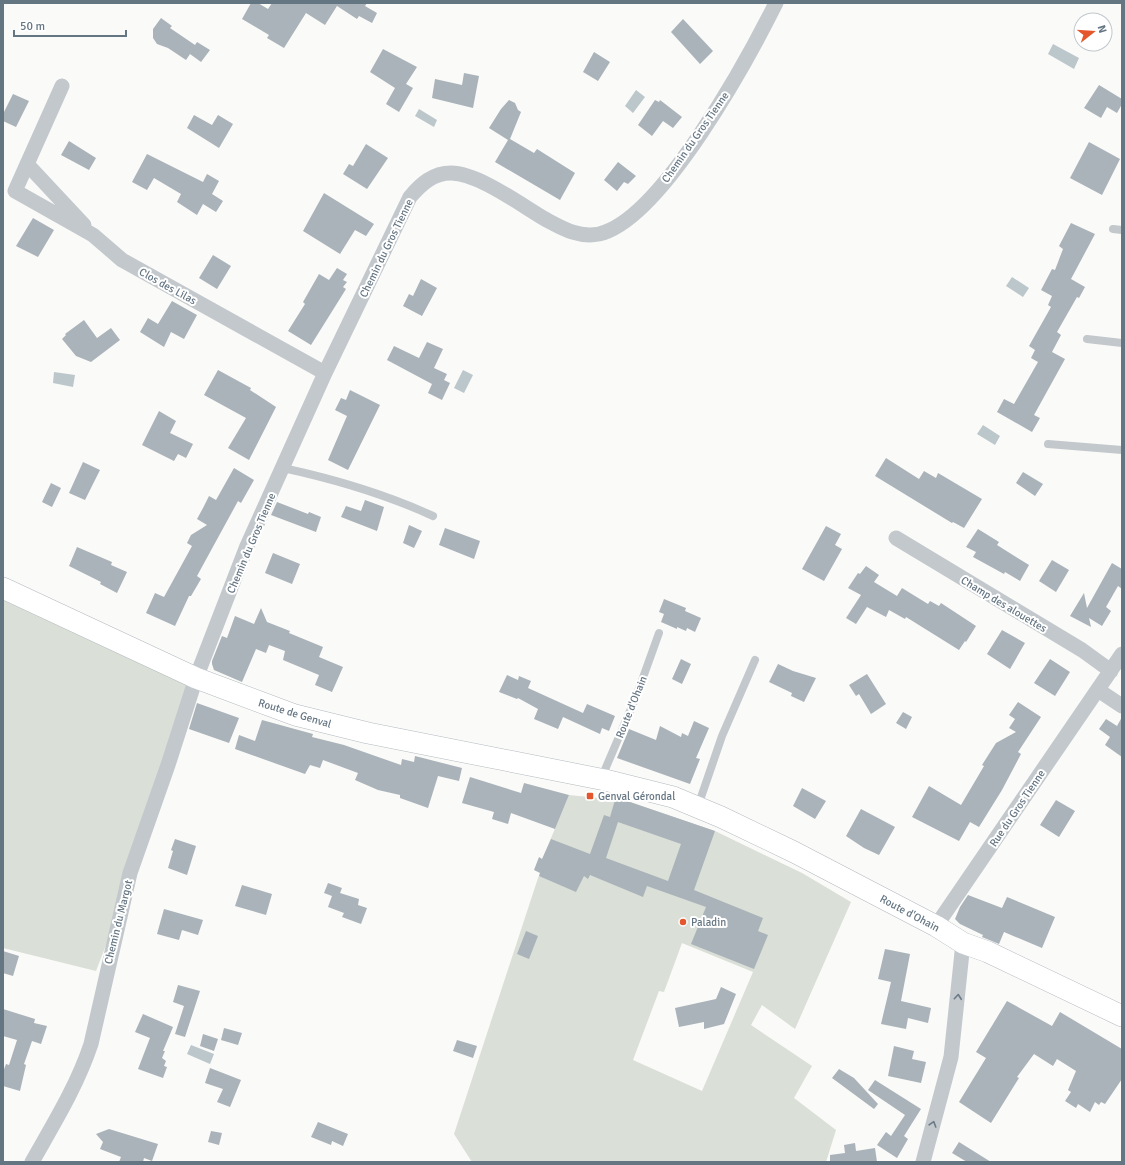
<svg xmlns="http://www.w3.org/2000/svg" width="1125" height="1165" viewBox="0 0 1125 1165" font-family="Signika,sans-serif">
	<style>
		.green { fill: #dadfd7; fill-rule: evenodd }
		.water { fill: #bbc7cb }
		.building { fill: #aab3b9; fill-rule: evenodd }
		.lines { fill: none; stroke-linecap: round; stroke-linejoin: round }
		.secondary-casing { stroke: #b3babf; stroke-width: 22 }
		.lane { stroke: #c3c8cc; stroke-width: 8 }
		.street { stroke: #c3c8cc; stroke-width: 15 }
		.secondary { stroke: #fff; stroke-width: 21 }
		.oneway { stroke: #6a7a87 }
		.poi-dot { fill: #e4572e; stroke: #fff; stroke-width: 1.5 }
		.labels { text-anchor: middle; stroke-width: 4; stroke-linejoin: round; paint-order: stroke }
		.street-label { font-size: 11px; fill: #657683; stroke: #fff }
		.poi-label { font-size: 11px; fill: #657683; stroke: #fff; text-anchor: start }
	</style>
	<rect width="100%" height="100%" fill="#fafaf8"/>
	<path class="green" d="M 3,598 L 196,683 L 129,885 L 96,971 L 3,948 Z
		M 569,795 L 627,801 L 715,831 L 802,873 L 851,902 L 795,1029 L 762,1005 L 751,1025 L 812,1066 L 794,1098 L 836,1130 L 826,1162 L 472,1162 L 454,1134 L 538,878 L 547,857 L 544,855 ZM 682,943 L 753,972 L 702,1091 L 633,1060 L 659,991 L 664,992 Z"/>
	<path class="water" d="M 1053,44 L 1079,58 L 1074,69 L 1048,54 Z
		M 636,90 L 645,97 L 633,113 L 625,106 Z
		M 419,109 L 437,120 L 434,127 L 415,116 Z
		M 1012,277 L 1029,288 L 1023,297 L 1006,286 Z
		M 463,370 L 473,375 L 464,393 L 454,388 Z
		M 54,372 L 75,375 L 73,387 L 53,383 Z
		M 983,425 L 1000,436 L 995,445 L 977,434 Z
		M 191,1045 L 214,1054 L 210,1064 L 187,1054 Z"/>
	<path class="building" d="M 251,3 L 258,3 L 268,9 L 272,3 L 367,3 L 365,6 L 377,13 L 372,23 L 359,16 L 357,19 L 337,6 L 325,25 L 306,13 L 284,48 L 267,38 L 269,35 L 242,19 Z
		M 161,18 L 172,26 L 170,28 L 195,45 L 197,42 L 210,50 L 201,62 L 190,54 L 186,60 L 168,48 L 157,44 L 153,38 L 153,29 Z
		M 683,19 L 713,51 L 700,64 L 671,32 Z
		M 383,49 L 417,67 L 406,84 L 413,88 L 399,112 L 386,104 L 395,88 L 370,72 Z
		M 594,52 L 610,62 L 598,81 L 583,72 Z
		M 464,73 L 479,76 L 473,108 L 432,98 L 435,79 L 462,85 Z
		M 1099,85 L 1122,99 L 1122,104 L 1117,113 L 1107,107 L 1101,118 L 1084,108 Z
		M 13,94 L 29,101 L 16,127 L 3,121 L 3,114 Z
		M 509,100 L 515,103 L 518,110 L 521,112 L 510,139 L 534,153 L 537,149 L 575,173 L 560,200 L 495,162 L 508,140 L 489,128 L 501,109 Z
		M 655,100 L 659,102 L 660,100 L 682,117 L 673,128 L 663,121 L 652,136 L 638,125 Z
		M 194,115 L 212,125 L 218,115 L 233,124 L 219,148 L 187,128 Z
		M 69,141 L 96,158 L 89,170 L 61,155 Z
		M 1089,142 L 1120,159 L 1102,195 L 1070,178 Z
		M 366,144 L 388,158 L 367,189 L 343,174 L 349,164 L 353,166 Z
		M 147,154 L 203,182 L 207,174 L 219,181 L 212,194 L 223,201 L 216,212 L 203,204 L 197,215 L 177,202 L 181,194 L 154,178 L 147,190 L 132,182 Z
		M 618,162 L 636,176 L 628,184 L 624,182 L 617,191 L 604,180 Z
		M 324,193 L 374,224 L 366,236 L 355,230 L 340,254 L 303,231 Z
		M 33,218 L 54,230 L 38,257 L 16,246 Z
		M 1071,223 L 1095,234 L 1071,279 L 1085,287 L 1079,298 L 1077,297 L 1057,332 L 1061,335 L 1052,352 L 1065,359 L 1034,415 L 1040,418 L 1032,432 L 997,412 L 1004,399 L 1014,404 L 1038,362 L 1031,358 L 1035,350 L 1029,346 L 1051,307 L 1048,305 L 1052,296 L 1041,290 L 1052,269 L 1055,270 L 1063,249 L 1059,246 Z
		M 213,255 L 231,266 L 217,289 L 199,278 Z
		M 337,268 L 347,274 L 343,280 L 347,282 L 343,287 L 346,289 L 311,345 L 288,331 L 305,304 L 303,302 L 319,274 L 329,280 Z
		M 421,279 L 437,288 L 422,316 L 403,306 L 409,294 L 413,296 Z
		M 172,301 L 197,315 L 184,339 L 171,332 L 164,347 L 140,332 L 148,318 L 158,324 Z
		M 84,320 L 97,338 L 111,328 L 120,340 L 91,362 L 76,356 L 62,339 L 66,335 L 65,334 Z
		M 427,342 L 443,349 L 434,368 L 447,374 L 444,380 L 450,383 L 442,400 L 428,393 L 432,384 L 387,360 L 394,346 L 419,358 Z
		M 218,370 L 251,388 L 250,390 L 276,407 L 249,460 L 228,448 L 246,418 L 204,395 Z
		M 350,390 L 380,405 L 348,470 L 328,460 L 347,416 L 335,410 L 341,398 L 346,400 Z
		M 159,411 L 176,421 L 170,433 L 193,444 L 186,458 L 178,454 L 174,461 L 142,445 Z
		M 886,458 L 919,479 L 924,471 L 936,478 L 938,473 L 982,499 L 964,528 L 953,522 L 952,523 L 875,476 Z
		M 83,462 L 100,470 L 85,500 L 69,493 Z
		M 234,468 L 254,480 L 241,503 L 238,501 L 197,576 L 201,579 L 191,596 L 189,596 L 175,626 L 146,613 L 155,593 L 164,597 L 192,546 L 187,543 L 191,535 L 207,525 L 197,519 L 203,508 L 209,496 L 216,500 Z
		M 1023,472 L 1043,484 L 1035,496 L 1016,483 Z
		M 51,483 L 61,488 L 52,507 L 42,502 Z
		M 365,500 L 384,507 L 377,531 L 341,517 L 346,506 L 361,511 Z
		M 277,502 L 308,514 L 309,512 L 321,517 L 316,532 L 271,515 Z
		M 409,525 L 422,531 L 414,548 L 403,543 Z
		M 826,526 L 841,534 L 835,545 L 842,549 L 824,581 L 802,569 Z
		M 445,528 L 480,541 L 474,559 L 439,545 Z
		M 978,529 L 999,542 L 997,545 L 1029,565 L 1020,581 L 1005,572 L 1004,574 L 973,557 L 976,552 L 966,547 Z
		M 77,547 L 112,562 L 111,565 L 127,572 L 117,593 L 100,584 L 101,582 L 69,566 Z
		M 273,553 L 300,564 L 292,584 L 265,573 Z
		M 1052,560 L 1069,570 L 1056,592 L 1039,581 Z
		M 1112,563 L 1122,569 L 1122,589 L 1118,586 L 1106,607 L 1111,611 L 1102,626 L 1089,618 L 1091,627 L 1070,616 L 1084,593 L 1087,608 Z
		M 866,566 L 879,575 L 874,582 L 897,596 L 902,588 L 928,604 L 930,601 L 939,606 L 941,603 L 976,626 L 966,642 L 965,641 L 959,650 L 906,617 L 905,619 L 889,610 L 886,617 L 867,607 L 856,624 L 846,618 L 861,595 L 848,588 L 858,573 L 860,574 Z
		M 664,599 L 686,608 L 685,611 L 701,618 L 695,632 L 687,628 L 686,631 L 677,627 L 677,629 L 661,622 L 664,614 L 659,612 Z
		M 261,608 L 267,622 L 290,631 L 289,633 L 323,647 L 319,657 L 343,667 L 332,692 L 315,685 L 319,675 L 283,660 L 285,651 L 269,645 L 266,653 L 256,649 L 242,682 L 214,670 L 212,664 L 212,661 L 222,636 L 227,638 L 235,616 L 254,624 Z
		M 1002,630 L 1025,643 L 1010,669 L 987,654 Z
		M 681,659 L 691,664 L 682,684 L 672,679 Z
		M 1050,659 L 1070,672 L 1055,696 L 1034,683 Z
		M 778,664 L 793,671 L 816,678 L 804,702 L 791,696 L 792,693 L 769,682 Z
		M 867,674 L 886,704 L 871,714 L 859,694 L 856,696 L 849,685 Z
		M 507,675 L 518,680 L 519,676 L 531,681 L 528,688 L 583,713 L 587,704 L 615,716 L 609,731 L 602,728 L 600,734 L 563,717 L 558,729 L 534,719 L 538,709 L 518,698 L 517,699 L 499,692 Z
		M 1018,702 L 1041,717 L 1018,752 L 1021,754 L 1002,790 L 979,827 L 970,822 L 959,841 L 912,817 L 929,786 L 961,805 L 984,766 L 982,765 L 996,743 L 1016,732 L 1009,728 L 1015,719 L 1009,715 Z
		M 197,703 L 239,718 L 229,743 L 189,729 Z
		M 903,712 L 912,717 L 906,729 L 896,723 Z
		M 1122,717 L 1122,757 L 1105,745 L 1110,737 L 1099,729 L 1106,719 L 1117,726 Z
		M 262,720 L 313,734 L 312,737 L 344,745 L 401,765 L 402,759 L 414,762 L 415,756 L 462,768 L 459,781 L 438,776 L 428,808 L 400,798 L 400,795 L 378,790 L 355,780 L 358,773 L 323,760 L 320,768 L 310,765 L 305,774 L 235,749 L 239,735 L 255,741 Z
		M 694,721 L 709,728 L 696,758 L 700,759 L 690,784 L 617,758 L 629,729 L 656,740 L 660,726 L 681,737 L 682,733 L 688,736 Z
		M 470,777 L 521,793 L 524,783 L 569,795 L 555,829 L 511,813 L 508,824 L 492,819 L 494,812 L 462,803 Z
		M 802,788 L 826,801 L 815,819 L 793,806 Z
		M 615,800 L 627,801 L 715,831 L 694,890 L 763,918 L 758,931 L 768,935 L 754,969 L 691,944 L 706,907 L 647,886 L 643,897 L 590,875 L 588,879 L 584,876 L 576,892 L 539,876 L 540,873 L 534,870 L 539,857 L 542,859 L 551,839 L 590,854 L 604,815 L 610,817 ZM 618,822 L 681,844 L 668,881 L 606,858 Z
		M 1056,800 L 1075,811 L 1059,837 L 1040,825 Z
		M 861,809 L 895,827 L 879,855 L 864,848 L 846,836 Z
		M 175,839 L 196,846 L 187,875 L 168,868 L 173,851 L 171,850 Z
		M 328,883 L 342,888 L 340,893 L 359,899 L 358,905 L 367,908 L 361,924 L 342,917 L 344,913 L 328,907 L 332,896 L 324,893 Z
		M 242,885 L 272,894 L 266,915 L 235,906 Z
		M 968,895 L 1002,908 L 1007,897 L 1055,917 L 1042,948 L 1004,932 L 999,944 L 982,937 L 983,935 L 960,924 L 955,919 L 960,907 Z
		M 164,909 L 203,920 L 198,935 L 182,930 L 179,940 L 157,934 Z
		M 526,931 L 538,936 L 529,959 L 517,954 Z
		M 885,949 L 910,954 L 901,1001 L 931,1008 L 928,1023 L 908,1018 L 906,1029 L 881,1024 L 891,982 L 878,979 Z
		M 3,951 L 19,956 L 13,976 L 3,973 Z
		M 178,985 L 200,991 L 185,1037 L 175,1034 L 184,1006 L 173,1002 Z
		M 721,987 L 736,994 L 724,1024 L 704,1029 L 704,1022 L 679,1027 L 675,1008 L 716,999 Z
		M 1007,1001 L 1052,1026 L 1060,1012 L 1122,1049 L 1122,1079 L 1105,1104 L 1101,1102 L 1099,1105 L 1095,1102 L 1090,1112 L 1078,1104 L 1076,1108 L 1065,1101 L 1071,1092 L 1068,1090 L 1076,1071 L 1057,1059 L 1053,1066 L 1034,1054 L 1017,1077 L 1019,1078 L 991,1123 L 959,1102 L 986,1058 L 976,1052 Z
		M 3,1009 L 35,1019 L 34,1023 L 47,1026 L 41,1044 L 32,1041 L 24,1064 L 26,1065 L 20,1091 L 3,1086 L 3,1072 L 6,1064 L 9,1065 L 17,1040 L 3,1036 Z
		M 143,1014 L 173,1027 L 163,1051 L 165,1051 L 162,1058 L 166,1061 L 164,1066 L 167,1067 L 163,1078 L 138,1069 L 150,1038 L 135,1032 Z
		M 224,1028 L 242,1033 L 238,1045 L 221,1040 Z
		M 203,1034 L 218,1039 L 214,1051 L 200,1046 Z
		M 457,1040 L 477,1046 L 473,1058 L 453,1051 Z
		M 894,1046 L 914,1051 L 912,1059 L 926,1062 L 921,1083 L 888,1076 Z
		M 210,1068 L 241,1080 L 230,1107 L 217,1102 L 223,1089 L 205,1083 Z
		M 839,1069 L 854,1078 L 878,1104 L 874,1109 L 832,1078 Z
		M 875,1080 L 921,1109 L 904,1136 L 908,1139 L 897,1158 L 877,1145 L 886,1132 L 891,1136 L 905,1115 L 868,1090 Z
		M 318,1122 L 348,1134 L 343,1146 L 332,1141 L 331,1145 L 311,1137 Z
		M 109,1129 L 158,1144 L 152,1161 L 144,1158 L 143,1162 L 119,1162 L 121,1157 L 100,1149 L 103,1142 L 96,1134 Z
		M 211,1131 L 222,1133 L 219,1145 L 208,1142 Z
		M 959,1142 L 991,1162 L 967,1162 L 952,1153 Z
		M 855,1143 L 856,1151 L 875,1148 L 877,1162 L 830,1162 L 830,1155 L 845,1153 L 844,1145 Z"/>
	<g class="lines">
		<g class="secondary-casing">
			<path id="secondary" d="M 3,588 L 196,678 L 295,715 L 368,733 L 605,780 L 673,797 L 721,817 L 794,852 L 936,926 L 963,943 L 988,952 L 1122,1016"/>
		</g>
		<path class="lane" d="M 1113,229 L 1122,230
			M 1087,339 L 1122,343
			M 1048,444 L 1122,450
			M 283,468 C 334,479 385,494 433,516
			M 601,779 L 636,697 L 659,633
			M 698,806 L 722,736 L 755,660"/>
		<path class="street" d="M 62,86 L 15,191 L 93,235 L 122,260 L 325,373
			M 27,164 L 84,225
			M 896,538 L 1082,650 L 1111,671
			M 1098,690 L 1122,706
			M 936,926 L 1122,654
			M 32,1162 C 54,1123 77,1086 91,1044 L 130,873 L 168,765 L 196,678 L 247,546 L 325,373 L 410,197 C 421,184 433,173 451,173 C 478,173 521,205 545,219 C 562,228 578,238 599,234 C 661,220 748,59 776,3
			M 923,1162 L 951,1057 L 963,943"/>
		<use href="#secondary" class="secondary"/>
	</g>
	<defs><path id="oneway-chevron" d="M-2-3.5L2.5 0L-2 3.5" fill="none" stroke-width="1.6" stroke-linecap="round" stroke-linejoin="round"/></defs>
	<g class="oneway">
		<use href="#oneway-chevron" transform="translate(958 997) rotate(-85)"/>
		<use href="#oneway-chevron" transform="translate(933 1124) rotate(-73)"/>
	</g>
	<g class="poi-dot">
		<rect x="586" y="792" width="8" height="8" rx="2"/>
		<circle cx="683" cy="922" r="4"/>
	</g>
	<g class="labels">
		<g class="street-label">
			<text transform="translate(695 137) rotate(-55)" y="4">Chemin du Gros Tienne</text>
			<text transform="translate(386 248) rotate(-64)" y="4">Chemin du Gros Tienne</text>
			<text transform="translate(168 286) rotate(29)" y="4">Clos des Lilas</text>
			<text transform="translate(251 543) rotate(-67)" y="4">Chemin du Gros Tienne</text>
			<text transform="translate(1004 604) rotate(31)" y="4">Champ des alouettes</text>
			<text transform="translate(631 707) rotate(-68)" y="4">Route d'Ohain</text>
			<text transform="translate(295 713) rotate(17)" y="4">Route de Genval</text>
			<text transform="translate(1017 808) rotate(-56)" y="4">Rue du Gros Tienne</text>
			<text transform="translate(910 913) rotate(28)" y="4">Route d'Ohain</text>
			<text transform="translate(118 922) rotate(-76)" y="4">Chemin du Margot</text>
		</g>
		<g class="poi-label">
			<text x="598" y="800">Genval Gérondal</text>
			<text x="691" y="926">Paladin</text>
		</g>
	</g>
	<rect width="1125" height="1165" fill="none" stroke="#657683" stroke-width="8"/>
	<g transform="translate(1093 32) rotate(73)"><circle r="19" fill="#ffffff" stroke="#c1c8cd"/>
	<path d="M0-3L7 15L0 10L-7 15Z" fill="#e4572e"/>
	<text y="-6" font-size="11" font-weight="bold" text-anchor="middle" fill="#657683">N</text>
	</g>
	<path d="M14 30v6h112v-6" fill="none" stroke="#657683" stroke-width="2"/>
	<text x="20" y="30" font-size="12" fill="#657683" stroke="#ffffff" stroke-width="3" paint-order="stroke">50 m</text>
</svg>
